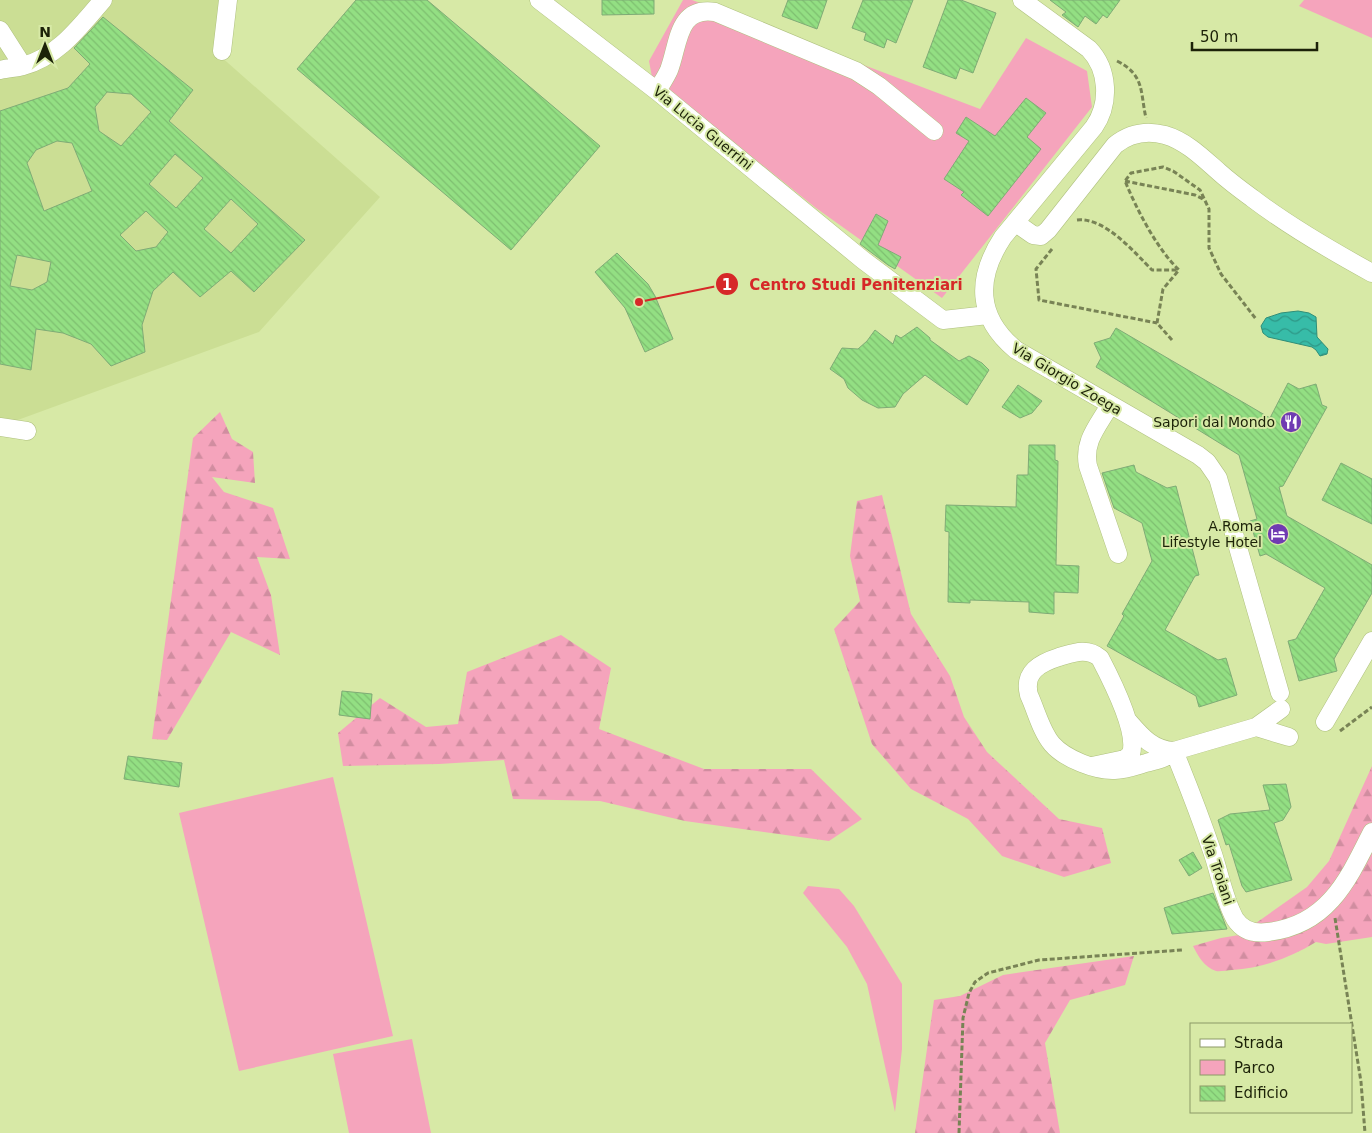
<svg xmlns="http://www.w3.org/2000/svg" width="1372" height="1133" viewBox="0 0 1372 1133" font-family="'DejaVu Sans',sans-serif">
	<style>
		.built { fill: #cbde94 }
		.green { fill: #f5a4bc }
		.forest { fill: url(#forest-firs) }
		.water { fill: url(#water-waves); stroke: #2f8e78 }
		.building { fill: url(#building-back-hatch); stroke: #7fab76; fill-rule: evenodd }
		.lines { fill: none; stroke-linecap: round; stroke-linejoin: round }
		.minor-casing { stroke: #afc07f; stroke-width: 19 }
		.path { stroke: #788355; stroke-width: 3; stroke-dasharray: 5 2.5; stroke-linecap: butt }
		.minor { stroke: #fff; stroke-width: 18 }
		.labels { text-anchor: middle; stroke-width: 4; stroke-linejoin: round; paint-order: stroke }
		.street-label { font-size: 14px; fill: #1c2208; stroke: #d7e9a6 }
		.poi-label { font-size: 14px; fill: #1c2208; stroke: #d7e9a6; text-anchor: end }
		.leader { fill: none; stroke: #d62828; stroke-width: 2 }
		.callout-dot { fill: #d62828; stroke: #d7e9a6; stroke-width: 2 }
		.mark-label { font-size: 15px; text-anchor: middle; font-weight: bold; fill: #fff }
		.callout-label { font-size: 15px; text-anchor: middle; font-weight: bold; fill: #d62828; stroke: #d7e9a6; stroke-width: 4; stroke-linejoin: round; paint-order: stroke }
	</style>
	<defs>
		<pattern id="forest-firs" width="22" height="20" patternUnits="userSpaceOnUse" patternTransform="scale(1.25)"><rect width="22" height="20" fill="#f5a4bc"/><path d="M5 1l3.5 6h-7zM16 11l3.5 6h-7z" fill="#d18da0"/></pattern>
		<pattern id="water-waves" width="16" height="10" patternUnits="userSpaceOnUse" patternTransform="scale(1.25)"><rect width="16" height="10" fill="#37bca8"/><path d="M0 5q4-4 8 0t8 0" fill="none" stroke="#2e9887"/></pattern>
		<pattern id="building-back-hatch" width="6" height="6" patternUnits="userSpaceOnUse" patternTransform="scale(1.25)"><rect width="6" height="6" fill="#93df83"/><path d="M-1 5l2 2M0 0l6 6M5-1l2 2" fill="none" stroke="#7ebf70"/></pattern>
	</defs>
	<rect width="100%" height="100%" fill="#d7e9a6"/>
	<path class="built" d="M 0,0 L 224,0 L 219,55 L 380,197 L 259,332 L 15,421 L 0,419 Z"/>
	<path class="green" d="M 683,0 L 692,0 L 980,109 L 1026,38 L 1087,71 L 1092,107 L 942,298 L 816,208 L 652,77 L 649,61 Z
		M 1304,0 L 1372,0 L 1372,38 L 1299,6 Z
		M 333,777 L 393,1036 L 239,1071 L 179,813 Z
		M 808,886 L 839,889 L 854,906 L 902,984 L 902,1049 L 895,1112 L 867,984 L 847,947 L 803,893 Z
		M 412,1039 L 431,1133 L 349,1133 L 333,1054 Z"/>
	<path class="forest" d="M 220,412 L 232,439 L 253,452 L 255,483 L 212,477 L 224,492 L 273,508 L 290,559 L 257,557 L 271,595 L 280,655 L 231,632 L 167,740 L 152,739 L 193,438 Z
		M 882,495 L 911,614 L 950,676 L 964,717 L 987,752 L 1059,819 L 1102,828 L 1111,863 L 1064,877 L 1002,856 L 968,819 L 911,789 L 872,744 L 834,629 L 860,601 L 850,556 L 857,501 Z
		M 561,635 L 611,668 L 599,729 L 704,769 L 811,769 L 862,819 L 829,841 L 685,821 L 600,801 L 513,799 L 504,760 L 439,764 L 343,766 L 338,733 L 380,698 L 426,727 L 458,724 L 467,672 Z
		M 1372,766 L 1372,937 L 1326,944 L 1316,942 C 1290,958 1262,968 1232,970 C 1227,970 1220,972 1216,971 C 1204,967 1198,956 1193,946 L 1221,938 L 1239,935 L 1307,887 L 1329,861 Z
		M 1134,956 L 1125,985 L 1070,1000 L 1045,1043 L 1060,1133 L 915,1133 L 934,1000 L 960,996 L 1003,975 Z"/>
	<path class="water" d="M 1298,311 L 1309,313 L 1316,317 L 1317,337 L 1328,349 L 1327,354 L 1320,356 L 1316,350 L 1312,347 L 1268,337 L 1263,333 L 1261,326 L 1266,318 L 1281,313 Z"/>
	<path class="building" d="M 356,0 L 427,0 L 600,146 L 511,250 L 297,69 Z
		M 602,0 L 654,0 L 654,14 L 602,15 Z
		M 788,0 L 827,0 L 817,29 L 782,16 Z
		M 863,0 L 913,0 L 896,43 L 887,39 L 884,48 L 864,40 L 866,33 L 852,28 Z
		M 948,0 L 961,0 L 996,13 L 973,73 L 960,68 L 956,79 L 923,67 Z
		M 1050,0 L 1120,0 L 1107,18 L 1103,15 L 1096,24 L 1085,16 L 1078,27 L 1062,15 L 1066,12 Z
		M 103,17 L 193,90 L 169,121 L 305,240 L 254,292 L 231,271 L 200,297 L 173,272 L 153,291 L 142,325 L 145,352 L 111,366 L 91,344 L 63,333 L 36,329 L 31,370 L 0,364 L 0,111 L 68,88 L 90,64 L 74,48 ZM 107,92 L 131,94 L 151,112 L 121,146 L 99,131 L 95,107 ZM 57,141 L 72,143 L 92,191 L 44,211 L 27,163 L 36,150 ZM 175,154 L 203,178 L 176,208 L 149,184 ZM 231,199 L 258,224 L 231,253 L 204,229 ZM 146,211 L 168,232 L 156,247 L 136,251 L 120,235 ZM 17,255 L 51,262 L 47,282 L 32,290 L 10,286 Z
		M 1026,98 L 1046,113 L 1027,137 L 1041,149 L 988,216 L 961,195 L 964,192 L 944,179 L 969,141 L 956,133 L 966,117 L 995,136 Z
		M 876,214 L 888,221 L 878,245 L 901,257 L 895,269 L 888,265 L 860,244 Z
		M 617,253 L 648,284 L 655,296 L 673,339 L 645,352 L 625,308 L 595,272 Z
		M 917,327 L 930,338 L 930,340 L 959,361 L 969,356 L 982,363 L 989,370 L 967,405 L 925,375 L 903,394 L 895,407 L 878,408 L 862,400 L 848,388 L 844,379 L 830,369 L 842,348 L 858,349 L 867,341 L 875,330 L 893,344 L 896,335 L 901,338 Z
		M 1116,328 L 1270,418 L 1288,383 L 1299,389 L 1316,384 L 1322,405 L 1327,407 L 1283,486 L 1279,487 L 1287,516 L 1372,565 L 1372,593 L 1334,659 L 1337,671 L 1299,681 L 1288,641 L 1296,639 L 1325,588 L 1266,554 L 1260,556 L 1250,521 L 1257,519 L 1239,455 L 1096,367 L 1101,358 L 1094,343 L 1110,338 Z
		M 1018,385 L 1042,401 L 1032,413 L 1020,418 L 1002,407 Z
		M 1029,445 L 1055,445 L 1055,460 L 1058,461 L 1056,565 L 1079,566 L 1078,593 L 1054,592 L 1054,614 L 1029,612 L 1029,602 L 970,600 L 970,603 L 948,602 L 949,532 L 945,531 L 946,505 L 1016,507 L 1017,475 L 1028,475 Z
		M 1341,463 L 1372,479 L 1372,524 L 1322,500 Z
		M 1134,465 L 1136,472 L 1167,488 L 1176,486 L 1199,575 L 1195,576 L 1165,630 L 1218,660 L 1226,658 L 1237,695 L 1199,707 L 1196,696 L 1107,646 L 1124,616 L 1122,614 L 1152,561 L 1142,523 L 1114,508 L 1102,473 Z
		M 342,691 L 372,694 L 370,719 L 339,715 Z
		M 128,756 L 182,763 L 179,787 L 124,779 Z
		M 1286,784 L 1291,807 L 1283,820 L 1274,823 L 1292,880 L 1246,892 L 1242,886 L 1229,844 L 1226,845 L 1218,820 L 1230,814 L 1270,810 L 1263,785 Z
		M 1193,852 L 1202,868 L 1189,876 L 1179,860 Z
		M 1213,893 L 1227,929 L 1172,934 L 1164,908 Z"/>
	<g class="lines">
		<g class="minor-casing">
			<path id="minor" d="M 539,0 L 657,91 L 863,260 L 943,320 L 988,315
				M 1022,0 L 1089,49 C 1109,70 1110,104 1094,127 L 1003,237 C 976,278 976,317 1016,350 L 1198,455 L 1207,462 L 1218,478 L 1280,693
				M 0,30 L 23,66
				M 222,51 L 228,0
				M 0,70 C 8,68 16,68 23,66 C 58,57 80,26 103,0
				M 657,91 C 661,84 666,77 669,70 C 679,44 677,6 715,12 L 856,71 L 879,86 L 934,131
				M 1016,223 L 1033,235 L 1041,236 L 1048,230 L 1115,145 C 1130,133 1146,130 1165,135 C 1186,141 1203,158 1219,172 C 1229,181 1241,190 1252,198 C 1290,227 1330,250 1372,273
				M 1110,405 C 1098,426 1083,441 1088,466 L 1118,554
				M 0,427 L 27,431
				M 1129,722 C 1142,737 1153,750 1174,751 L 1256,727 L 1281,709
				M 1325,722 L 1372,641
				M 1256,727 L 1289,737
				M 1174,751 C 1188,785 1201,819 1213,854 C 1220,875 1224,899 1235,919 C 1243,931 1255,934 1268,932 C 1328,925 1348,880 1372,832
				M 1092,766 L 1125,759 L 1131,754 C 1138,732 1111,679 1100,658 C 1087,647 1073,653 1059,657 C 1040,663 1023,672 1029,695 C 1036,710 1041,731 1052,744 C 1065,759 1096,771 1115,770 C 1125,770 1136,766 1146,763 C 1156,760 1166,759 1174,751"/>
		</g>
		<path class="path" d="M 1117,61 C 1145,75 1140,92 1146,118
			M 1125,181 L 1195,195 L 1203,199
			M 1077,220 C 1105,217 1134,252 1152,270 L 1178,270
			M 1052,249 L 1036,269 L 1039,300 L 1157,323
			M 1172,340 L 1157,323 L 1163,289 L 1179,270 C 1157,249 1137,210 1125,181 L 1131,173 L 1163,167 L 1173,171 L 1200,190 L 1209,209 L 1209,248 L 1221,274 L 1256,319
			M 1340,731 L 1372,707
			M 1335,918 L 1361,1082 L 1365,1133
			M 959,1133 L 963,1018 L 969,993 L 975,982 L 988,973 L 1039,960 L 1182,950"/>
		<use href="#minor" class="minor"/>
	</g>
	<defs>
		<g id="restaurant-disc" transform="scale(1.125)"><circle r="9.5" fill="#703bb2" stroke="#d7e9a6"/><path d="M-5-6h1v4h1v-4h1v4h1v-4h1v5L-1.5 .5V6h-2V.5L-5-1ZM5-6V6H3V1.5H1.5Q1.5-4 5-6Z" fill="#fff"/></g>
		<g id="hotel-disc" transform="scale(1.125)"><circle r="9.5" fill="#703bb2" stroke="#d7e9a6"/><path d="M-6-4.5h1.5V1H6V5H4.5V3h-9V5H-6ZM-4 0a1.8 1.8 0 1 1 3.6 0ZM.5 0V-2.5h3Q6-2.5 6 0Z" fill="#fff"/></g>
	</defs>
	<g fill-rule="evenodd">
		<use href="#restaurant-disc" x="1291" y="422"/>
		<use href="#hotel-disc" x="1278" y="534"/>
	</g>
	<g class="labels">
		<g class="street-label">
			<text transform="translate(703 128) rotate(39)" y="5">Via Lucia Guerrini</text>
			<text transform="translate(1067 379) rotate(31)" y="5">Via Giorgio Zoega</text>
			<text transform="translate(1218 870) rotate(71)" y="5">Via Troiani</text>
		</g>
		<g class="poi-label">
			<text x="1275" y="427">Sapori dal Mondo</text>
			<text x="1262" y="531">A.Roma<tspan x="1262" dy="16">Lifestyle Hotel</tspan></text>
		</g>
	</g>
	<path class="leader" d="M639 302L727 284"/>
	<g class="callout-dot">
		<circle cx="639" cy="302" r="5"/>
		<circle cx="727" cy="284" r="12"/>
	</g>
	<g class="mark-label">
		<text x="727" y="290">1</text>
	</g>
	<g class="callout-label">
		<text x="856" y="290">Centro Studi Penitenziari</text>
	</g>
	<rect x="1190" y="1023" width="162" height="90" fill="#d7e9a6" stroke="#8c9967"/>
	<rect x="1200" y="1039" width="25" height="8" fill="#ffffff" stroke="#8c9967"/>
	<text x="1234" y="1048" font-size="15" fill="#1c2208">Strada</text>
	<rect x="1200" y="1060" width="25" height="15" fill="#f5a4bc" stroke="#8c9967"/>
	<text x="1234" y="1073" font-size="15" fill="#1c2208">Parco</text>
	<rect x="1200" y="1086" width="25" height="15" fill="url(#building-back-hatch)" stroke="#8c9967"/>
	<text x="1234" y="1098" font-size="15" fill="#1c2208">Edificio</text>
	<g transform="translate(45 45)" stroke="#d7e9a6" stroke-width="4" paint-order="stroke">
	<path d="M0-4L9 19L0 12L-9 19Z" fill="#1c2208"/>
	<text y="-8" font-size="14" font-weight="bold" text-anchor="middle" fill="#1c2208">N</text>
	</g>
	<path d="M1192 42v8h125v-8" fill="none" stroke="#1c2208" stroke-width="2.5"/>
	<text x="1200" y="42" font-size="15" fill="#1c2208" stroke="#d7e9a6" stroke-width="4" paint-order="stroke">50 m</text>
</svg>
